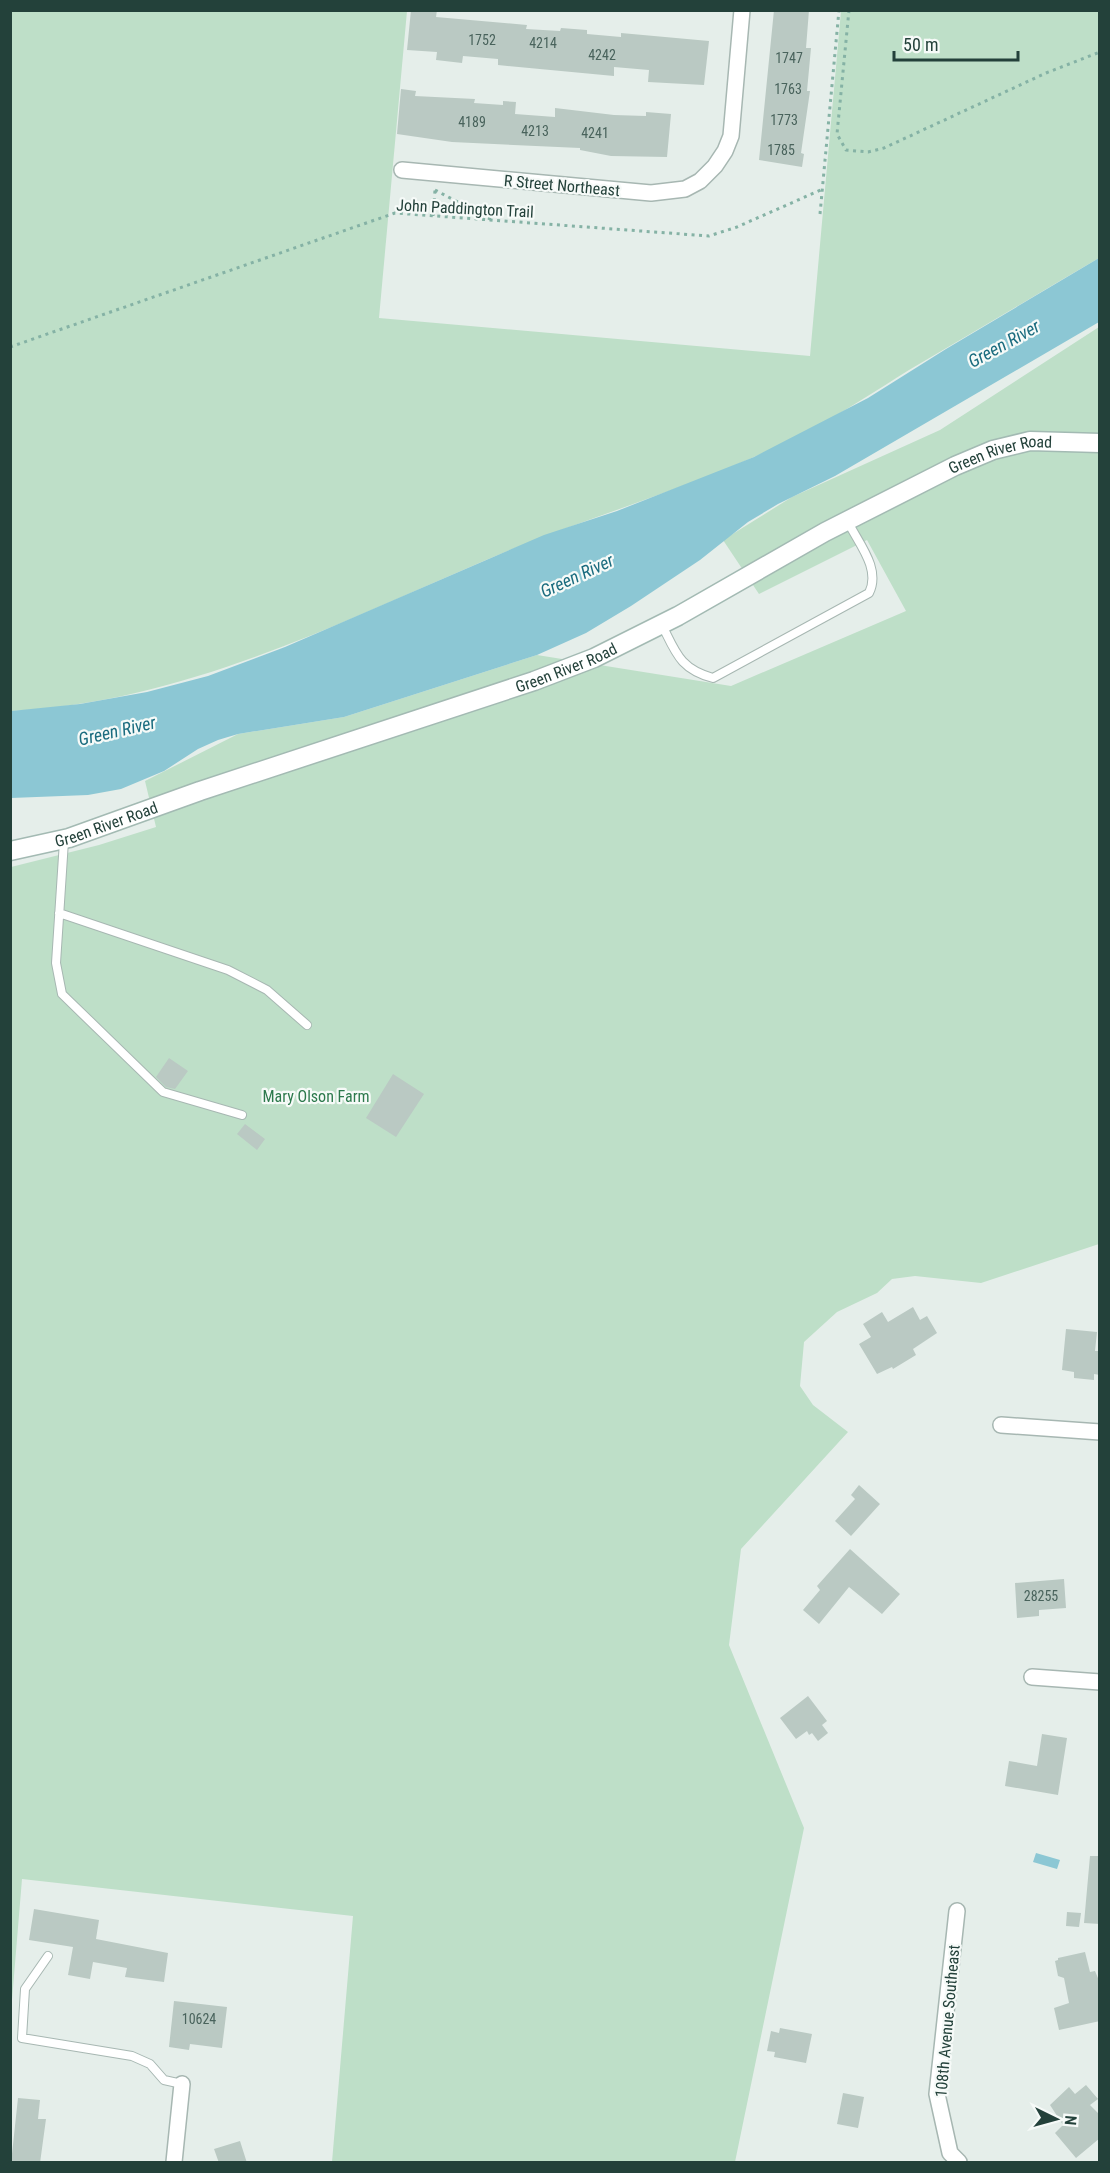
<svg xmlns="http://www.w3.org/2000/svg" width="1110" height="2173" viewBox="0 0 1110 2173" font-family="'Roboto Condensed',sans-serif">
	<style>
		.green { fill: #bedfc8 }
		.water { fill: #8cc7d4 }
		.building { fill: #bac9c3 }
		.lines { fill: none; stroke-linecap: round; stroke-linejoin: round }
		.lane-casing { stroke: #a7b7b2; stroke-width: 10 }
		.street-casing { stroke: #a7b7b2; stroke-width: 18 }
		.secondary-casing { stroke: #a3bab3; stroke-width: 21 }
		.path { stroke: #85b2a5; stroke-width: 3; stroke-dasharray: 3 4.5; stroke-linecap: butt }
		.lane { stroke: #fff; stroke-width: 8 }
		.street { stroke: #fff; stroke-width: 15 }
		.secondary { stroke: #fff; stroke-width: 18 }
		.labels { text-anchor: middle; stroke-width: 4.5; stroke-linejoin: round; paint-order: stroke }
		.number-label { font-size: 14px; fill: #49635c }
		.street-label { font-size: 16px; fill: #23413a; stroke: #f6faf8 }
		.park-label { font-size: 16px; fill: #2c794c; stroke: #f6faf8 }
		.water-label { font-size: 18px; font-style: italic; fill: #1b6c7f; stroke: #f6faf8 }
	</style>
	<rect width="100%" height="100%" fill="#e5eeea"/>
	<path class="green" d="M 11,11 L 407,11 L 379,318 L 810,356 L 841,11 L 1099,11 L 1099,258 C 1036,295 972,333 909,370 C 877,390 845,411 812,429 C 708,484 593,514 486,560 C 333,626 179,703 11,711 Z
		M 1099,327 L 1099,1244 L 981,1283 L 915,1276 L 892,1279 L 877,1293 L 837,1312 L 804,1342 L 800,1386 L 813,1405 L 848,1432 L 741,1549 L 729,1645 L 804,1828 L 735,2162 L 332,2162 L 353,1916 L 22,1879 L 11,2012 L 11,867 L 99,845 L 156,827 L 145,781 L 238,734 L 344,717 L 537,655 L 731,686 L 906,611 L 867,540 L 759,594 L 723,540 L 792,497 L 940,430 Z"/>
	<path class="water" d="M 1099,258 L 1099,322 L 835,476 L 778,504 L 748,522 L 700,560 L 631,606 L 586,633 L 537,655 L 344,717 L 238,734 L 218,740 L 198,749 L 164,771 L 121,789 L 88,795 L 11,798 L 11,711 L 80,704 L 147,692 L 208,676 L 285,647 L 544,535 L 617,511 L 754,457 L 868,398 L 946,349 Z
		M 1036,1853 L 1060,1860 L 1057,1869 L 1033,1862 Z"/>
	<path class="building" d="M 411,10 L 437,10 L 436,17 L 527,25 L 526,29 L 560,31 L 561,28 L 587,30 L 587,34 L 621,37 L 621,33 L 709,41 L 704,85 L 648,82 L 649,70 L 614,67 L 614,76 L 498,65 L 498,59 L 463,56 L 462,63 L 436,60 L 437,52 L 407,50 Z
		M 774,10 L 809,10 L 806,48 L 811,48 L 807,91 L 810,91 L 801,153 L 804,154 L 802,167 L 759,160 Z
		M 401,89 L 416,91 L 415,96 L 475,99 L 474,103 L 503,105 L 503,101 L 516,102 L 515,114 L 555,117 L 555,108 L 614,115 L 646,116 L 646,112 L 671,114 L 667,157 L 611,156 L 580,150 L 580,148 L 452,142 L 397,134 Z
		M 169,1058 L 188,1071 L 175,1089 L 166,1087 L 156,1077 Z
		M 393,1074 L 424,1094 L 396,1137 L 366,1118 Z
		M 245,1124 L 265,1139 L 257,1150 L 237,1134 Z
		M 913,1307 L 920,1320 L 927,1316 L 937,1333 L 913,1349 L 916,1355 L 893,1369 L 892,1367 L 877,1374 L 859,1344 L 871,1337 L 863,1324 L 882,1312 L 888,1322 Z
		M 1066,1329 L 1097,1332 L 1095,1351 L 1100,1351 L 1100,1375 L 1094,1374 L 1094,1380 L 1074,1378 L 1074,1372 L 1062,1370 Z
		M 859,1485 L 880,1504 L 851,1536 L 835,1521 L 855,1499 L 851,1495 Z
		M 850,1549 L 900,1594 L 882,1614 L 849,1587 L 819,1624 L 803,1610 L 820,1590 L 817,1586 Z
		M 1064,1579 L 1066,1608 L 1039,1610 L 1039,1616 L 1017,1618 L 1015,1583 Z
		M 808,1696 L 827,1721 L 822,1725 L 828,1733 L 818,1741 L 812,1733 L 809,1735 L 807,1731 L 796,1739 L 780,1718 Z
		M 1042,1734 L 1067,1738 L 1058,1795 L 1005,1786 L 1009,1761 L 1037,1766 Z
		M 1090,1856 L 1100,1856 L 1100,1924 L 1084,1923 Z
		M 34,1909 L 99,1920 L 96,1939 L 168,1953 L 164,1982 L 125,1977 L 127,1968 L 93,1962 L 90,1979 L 68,1975 L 73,1947 L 29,1940 Z
		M 1067,1912 L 1081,1913 L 1079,1927 L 1066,1926 Z
		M 1085,1952 L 1090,1972 L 1095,1971 L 1100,1983 L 1100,2021 L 1059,2030 L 1054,2008 L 1069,2003 L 1064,1978 L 1058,1976 L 1055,1961 L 1058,1960 L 1058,1958 Z
		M 174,2001 L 227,2007 L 222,2048 L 190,2044 L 189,2050 L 169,2047 Z
		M 780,2028 L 812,2034 L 806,2063 L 774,2057 L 775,2052 L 767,2051 L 771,2031 L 779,2033 Z
		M 1086,2085 L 1098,2099 L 1090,2105 L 1100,2115 L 1100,2138 L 1076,2158 L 1055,2133 L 1063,2125 L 1050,2105 L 1069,2087 L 1075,2094 Z
		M 843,2093 L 864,2097 L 858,2128 L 837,2124 Z
		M 18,2098 L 40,2100 L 38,2119 L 46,2119 L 40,2163 L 11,2163 Z
		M 240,2141 L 247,2163 L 219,2163 L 214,2149 Z"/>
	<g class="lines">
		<g class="lane-casing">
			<path id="lane" d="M 662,625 C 676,653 680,669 713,678 L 869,593 C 881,569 859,544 848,522
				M 64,841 L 56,963 L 62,994 L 163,1092 L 242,1115
				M 59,913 L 228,970 L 267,990 L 307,1025
				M 48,1956 L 25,1989 L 22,2038 L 132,2056 L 150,2064 L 164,2080 L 182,2084"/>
		</g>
		<g class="street-casing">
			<path id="street" d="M 402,170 L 651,193 L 685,189 L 700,181 L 715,166 L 725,151 L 731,136 L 742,10
				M 1001,1425 L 1100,1432
				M 1032,1677 L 1100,1682
				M 957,1911 L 937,2094 L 950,2153 L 959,2162
				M 174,2162 L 182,2084"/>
		</g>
		<g class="secondary-casing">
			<g id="secondary">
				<path id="s1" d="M 10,851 L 69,838 L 200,791 L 534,681 L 594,658 L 678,616 L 825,532 L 955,466 L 993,450 L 1030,441 L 1100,443"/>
			</g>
		</g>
		<path class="path" d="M 849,10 L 837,134 L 846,150 L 868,152 L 884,148 L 1046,73 L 1100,52
			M 435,190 L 492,220
			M 820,214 L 839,10
			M 433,216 L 435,190
			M 10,347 L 395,213 L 709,236 L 737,227 L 823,189"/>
		<use href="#lane" class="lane"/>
		<use href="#street" class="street"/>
		<use href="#secondary" class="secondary"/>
	</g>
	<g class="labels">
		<g class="number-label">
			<text x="482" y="45">1752</text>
			<text x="543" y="48">4214</text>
			<text x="602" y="60">4242</text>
			<text x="789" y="63">1747</text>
			<text x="788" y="94">1763</text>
			<text x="784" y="125">1773</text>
			<text x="472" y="127">4189</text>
			<text x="535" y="136">4213</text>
			<text x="595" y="138">4241</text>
			<text x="781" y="155">1785</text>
			<text x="1041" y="1601">28255</text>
			<text x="199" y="2024">10624</text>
		</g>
		<g class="street-label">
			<text transform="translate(562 185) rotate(5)" y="6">R Street Northeast</text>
			<text transform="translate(465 208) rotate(3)" y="6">John Paddington Trail</text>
			<text dy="6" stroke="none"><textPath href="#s1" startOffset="1072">Green River Road</textPath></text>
			<text dy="6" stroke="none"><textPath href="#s1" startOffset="586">Green River Road</textPath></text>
			<text dy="6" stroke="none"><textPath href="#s1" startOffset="100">Green River Road</textPath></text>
			<text transform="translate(947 2021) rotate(-85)" y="6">108th Avenue Southeast</text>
		</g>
		<g class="park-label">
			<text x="316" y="1102">Mary Olson Farm</text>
		</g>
		<g class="water-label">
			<text transform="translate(1004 344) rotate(-29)" y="6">Green River</text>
			<text transform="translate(577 576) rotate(-25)" y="6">Green River</text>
			<text transform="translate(117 731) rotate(-13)" y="6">Green River</text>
		</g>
	</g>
	<rect width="1110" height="2173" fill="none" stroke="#23413a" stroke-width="24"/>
	<g transform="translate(1056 2119) rotate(95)" stroke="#f6faf8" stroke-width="4.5" paint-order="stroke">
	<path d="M0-4.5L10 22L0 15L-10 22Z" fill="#23413a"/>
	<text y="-9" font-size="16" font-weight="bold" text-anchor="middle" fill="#23413a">N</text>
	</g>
	<path d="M894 51v9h124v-9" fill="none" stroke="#23413a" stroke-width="3"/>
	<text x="903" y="51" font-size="18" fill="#23413a" stroke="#f6faf8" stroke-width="4.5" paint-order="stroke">50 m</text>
</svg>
